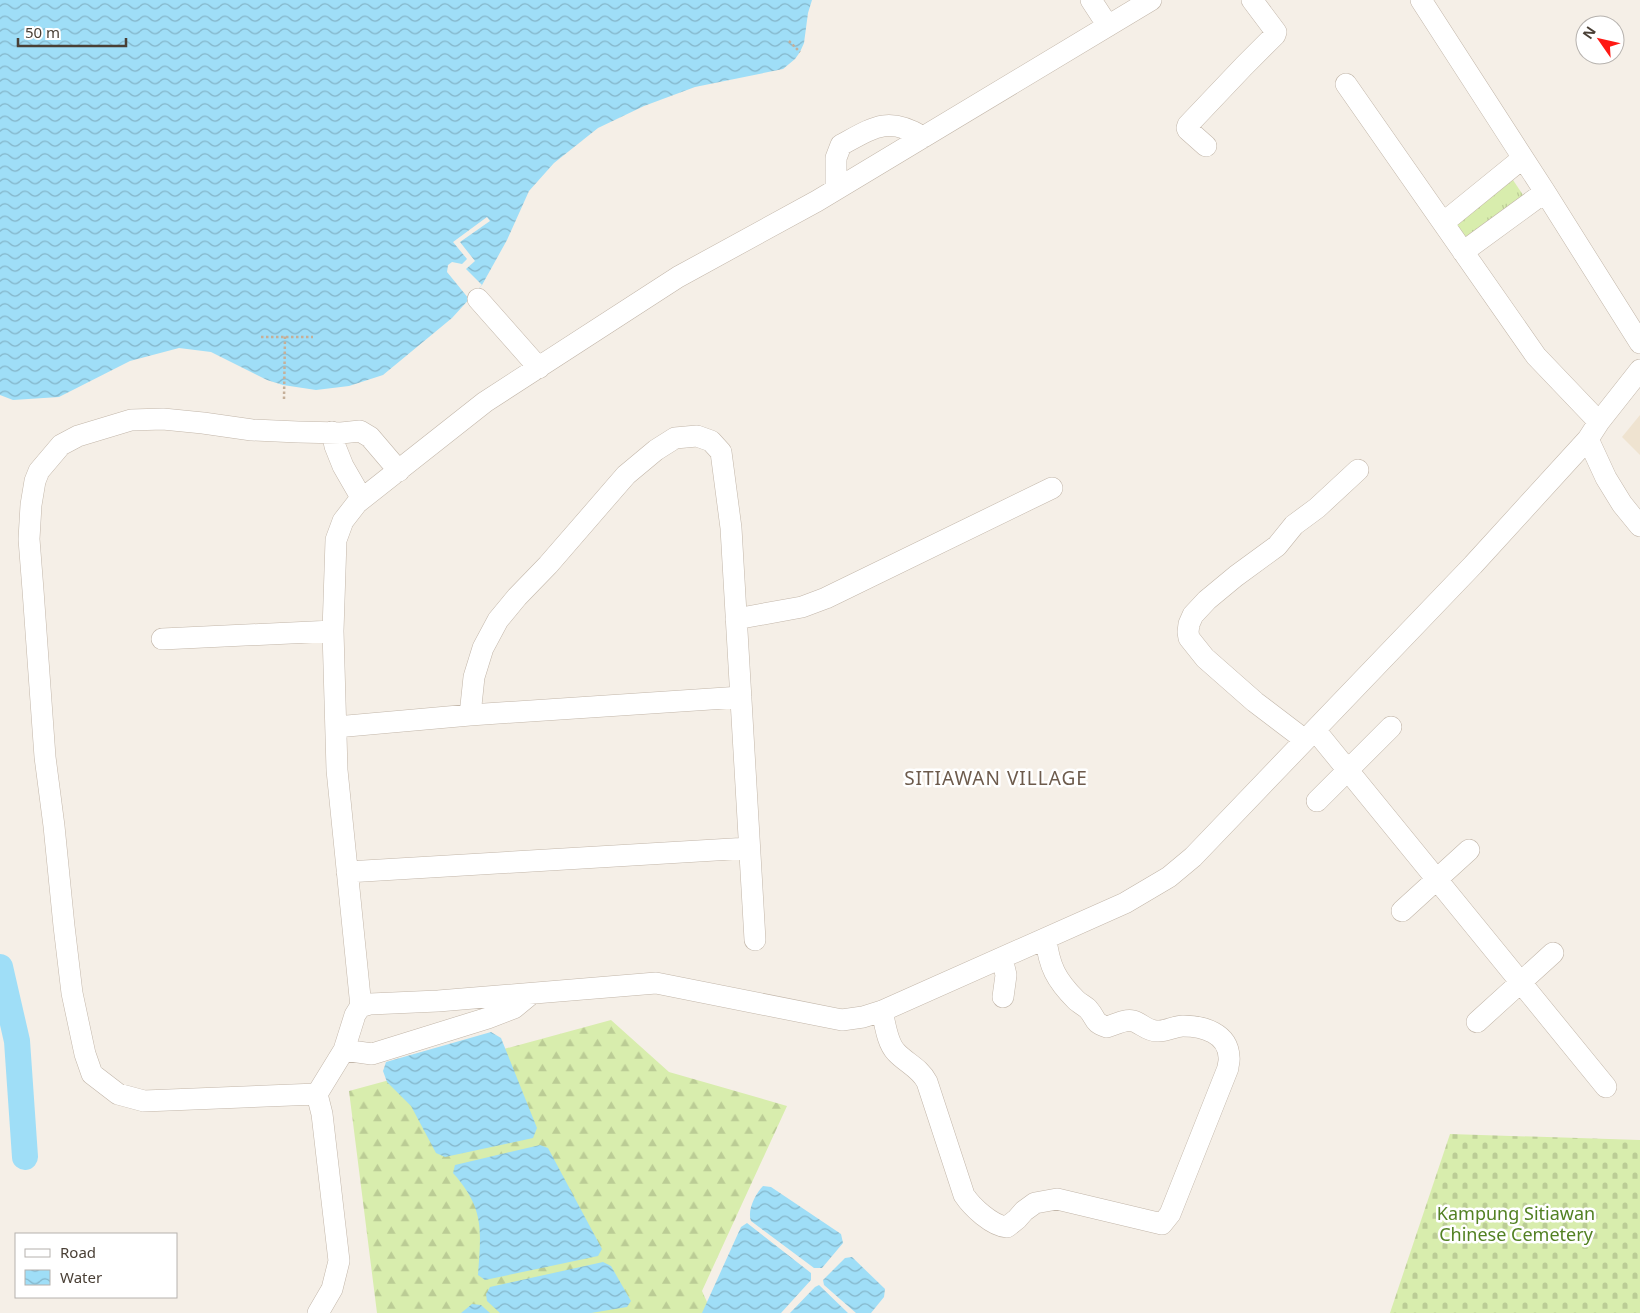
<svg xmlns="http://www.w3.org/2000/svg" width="1640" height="1313" viewBox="0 0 1640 1313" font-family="'Noto Sans',sans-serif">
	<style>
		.education { fill: #efe3d0 }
		.grass { fill: url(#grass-tufts) }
		.forest { fill: url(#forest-firs) }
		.cemetery { fill: url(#cemetery-stones) }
		.water { fill: url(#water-waves) }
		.pier { fill: #f5efe7 }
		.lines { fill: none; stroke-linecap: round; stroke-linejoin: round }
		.river { stroke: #9fdef7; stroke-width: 26 }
		.minor-casing { stroke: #c2b6a9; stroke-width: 22 }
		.path { stroke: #c5af99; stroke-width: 2.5; stroke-dasharray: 2.5 2.5; stroke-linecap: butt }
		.minor { stroke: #fff; stroke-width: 21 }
		.labels { text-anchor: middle; stroke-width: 5; stroke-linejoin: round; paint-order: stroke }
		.park-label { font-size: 18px; fill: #528123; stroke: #fff }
		.neighbourhood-label { font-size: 19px; letter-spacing: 1px; fill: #6d5b4c; stroke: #fff }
	</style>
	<defs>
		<pattern id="grass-tufts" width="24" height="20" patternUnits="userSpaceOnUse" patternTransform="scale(1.25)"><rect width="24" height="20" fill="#d8edad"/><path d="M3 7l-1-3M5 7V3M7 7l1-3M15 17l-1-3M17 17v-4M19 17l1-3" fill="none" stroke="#bbcc95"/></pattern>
		<pattern id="forest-firs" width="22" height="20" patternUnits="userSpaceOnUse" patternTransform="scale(1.25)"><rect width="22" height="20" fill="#d8edad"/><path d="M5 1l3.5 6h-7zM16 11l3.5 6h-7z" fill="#bbcc95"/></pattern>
		<pattern id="cemetery-stones" width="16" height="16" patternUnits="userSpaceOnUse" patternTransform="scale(1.25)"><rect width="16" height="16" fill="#d8edad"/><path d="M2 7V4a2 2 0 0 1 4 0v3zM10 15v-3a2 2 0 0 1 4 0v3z" fill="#bbcc95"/></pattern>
		<pattern id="water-waves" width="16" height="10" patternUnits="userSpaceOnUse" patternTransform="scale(1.25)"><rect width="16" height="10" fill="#9fdef7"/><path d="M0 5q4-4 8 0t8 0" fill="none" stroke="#84b5c9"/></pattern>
	</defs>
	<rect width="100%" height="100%" fill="#f5efe7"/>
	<path class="education" d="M 1640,415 L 1640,455 L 1622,437 Z"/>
	<path class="grass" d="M 1513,180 L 1527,201 L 1467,243 L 1453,224 Z"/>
	<path class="forest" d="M 611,1020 L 669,1072 L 787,1106 L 702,1291 L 712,1313 L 377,1313 L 349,1091 Z"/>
	<path class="cemetery" d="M 1450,1134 L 1640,1140 L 1640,1313 L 1390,1313 Z"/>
	<path class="water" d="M 0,0 L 812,0 L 808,13 L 804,43 L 800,52 L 795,59 L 783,69 L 695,87 L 644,106 L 598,128 L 554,163 L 529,191 L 507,240 L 482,285 L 452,318 L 383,375 L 349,386 L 316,390 L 283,385 L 267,380 L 211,352 L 179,348 L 130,361 L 59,397 L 13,400 L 0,395 Z
		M 491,1032 L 501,1038 L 537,1128 L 533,1138 L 445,1157 L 436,1153 L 411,1106 L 387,1082 L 383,1071 L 386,1062 Z
		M 540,1145 L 548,1148 L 602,1249 L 598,1256 L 485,1280 L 478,1275 C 481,1230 485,1209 453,1173 L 455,1165 Z
		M 763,1186 L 771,1187 L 841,1234 L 843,1243 L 822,1268 L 814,1268 L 751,1221 C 747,1211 755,1194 763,1186 Z
		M 747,1223 L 811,1273 L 811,1280 L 781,1313 L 702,1313 L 741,1227 Z
		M 852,1257 L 885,1289 L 884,1297 L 871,1313 L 856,1313 L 824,1285 L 823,1280 L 845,1258 Z
		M 603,1262 L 611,1266 L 631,1301 L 627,1307 L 591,1313 L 500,1313 L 487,1301 L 486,1294 L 490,1287 Z
		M 819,1285 L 848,1313 L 790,1313 L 815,1287 Z
		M 472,1304 L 481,1305 L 490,1313 L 461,1313 Z"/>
	<path class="pier" d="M 487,217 L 490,221 L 460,242 L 475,261 L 466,269 L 482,285 L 469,299 L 447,272 L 448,265 L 452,262 L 462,264 L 467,259 L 453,242 Z"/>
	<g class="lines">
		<path class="river" d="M 0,967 L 17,1041 L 25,1157"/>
		<g class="minor-casing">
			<path id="minor" d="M 1091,0 L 1108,26
				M 1421,0 L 1545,192 L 1640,343
				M 1346,84 L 1536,356 L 1599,422
				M 1206,146 L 1188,130 L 1187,128 L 1188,125 L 1244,66 L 1275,35 L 1276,32 L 1252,0
				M 836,189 L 836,158 L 841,145 C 874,127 888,116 923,137
				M 1443,223 L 1523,158
				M 1463,252 L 1545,192
				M 478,299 L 539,368
				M 332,432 L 335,446 L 343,466 L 362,499
				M 1588,439 L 1606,478 L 1622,504 L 1640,526
				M 736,619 L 802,607 L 826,598 L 1052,488
				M 162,639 L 333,631
				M 470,715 L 474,677 L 483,648 L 498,620 L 517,597 L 548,565 L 626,475 L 656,450 L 675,438 L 697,436 L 711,441 L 721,452 L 731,528 L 755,940
				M 336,727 L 470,715 L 741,697
				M 1315,730 L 1606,1087
				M 1305,740 L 1255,702 L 1205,658 L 1189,638 L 1188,632 L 1189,624 L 1193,615 L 1207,600 L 1236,576 L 1277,546 L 1294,525 L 1317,508 L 1358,470
				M 1317,801 L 1391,727
				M 347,872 L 749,848
				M 1402,911 L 1469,850
				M 1002,958 L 1006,975 L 1003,997
				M 361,1007 L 337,770 L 333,631 L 336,540 L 343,521 L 357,503 L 485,402 L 678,277 L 817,201 L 1151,0
				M 882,1011 C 885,1023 887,1043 896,1052 C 906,1063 920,1068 927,1082 L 964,1195 C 972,1207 992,1226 1007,1227 L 1017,1219 L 1024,1211 L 1035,1203 L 1057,1199 L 1162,1224 L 1170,1214 L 1228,1068 C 1228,1064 1230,1060 1229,1057 C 1228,1033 1203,1026 1183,1026 C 1174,1026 1166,1032 1157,1031 C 1147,1031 1141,1023 1133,1021 C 1125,1019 1114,1025 1107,1027 C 1092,1022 1097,1019 1088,1009 C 1085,1006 1079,1003 1076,1000 C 1056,980 1049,966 1046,939
				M 1477,1022 L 1553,953
				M 344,1050 L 372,1054 L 488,1018 L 514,1008 L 531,994
				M 317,1094 L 144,1101 L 118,1094 L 92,1074 L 85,1054 L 72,993 L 64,926 L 54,826 L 45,757 L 33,590 L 29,539 L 31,505 L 35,481 L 39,471 L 61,445 L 78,436 L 131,420 L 163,419 L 203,423 L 252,430 L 298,432 L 341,433 L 360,431 L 370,437 L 399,471
				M 318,1313 L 332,1289 L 339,1261 L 322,1114 L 317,1094 L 344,1050 L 355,1015 L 360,1007 L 370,1004 L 438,1001 L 656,983 L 842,1020 L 863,1017 L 882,1011 L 1125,903 L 1169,877 L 1193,857 L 1473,565 L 1588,439 L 1599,422 L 1640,370"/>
		</g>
		<path class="path" d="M 789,41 L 800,52
			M 261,337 L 313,337
			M 284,399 L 285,336"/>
		<use href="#minor" class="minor"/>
	</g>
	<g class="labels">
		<g class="park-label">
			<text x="1516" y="1220">Kampung Sitiawan<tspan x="1516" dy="21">Chinese Cemetery</tspan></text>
		</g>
		<g class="neighbourhood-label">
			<text x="996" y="785">SITIAWAN VILLAGE</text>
		</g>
	</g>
	<rect x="15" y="1233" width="162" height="65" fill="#ffffff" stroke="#b6b2ae"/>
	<rect x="25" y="1249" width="25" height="8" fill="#ffffff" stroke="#b6b2ae"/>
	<text x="60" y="1258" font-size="15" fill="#493f35">Road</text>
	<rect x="25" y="1270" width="25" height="15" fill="url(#water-waves)" stroke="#b6b2ae"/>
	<text x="60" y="1283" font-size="15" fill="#493f35">Water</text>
	<g transform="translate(1600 40) rotate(304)"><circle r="24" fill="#ffffff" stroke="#b6b2ae"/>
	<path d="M0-4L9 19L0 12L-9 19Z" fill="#ff1914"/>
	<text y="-8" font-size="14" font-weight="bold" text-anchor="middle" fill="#493f35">N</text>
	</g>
	<path d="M18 38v8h108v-8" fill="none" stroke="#493f35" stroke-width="2.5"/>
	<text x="25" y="38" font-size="15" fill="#493f35" stroke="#ffffff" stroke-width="4" paint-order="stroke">50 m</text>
</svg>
